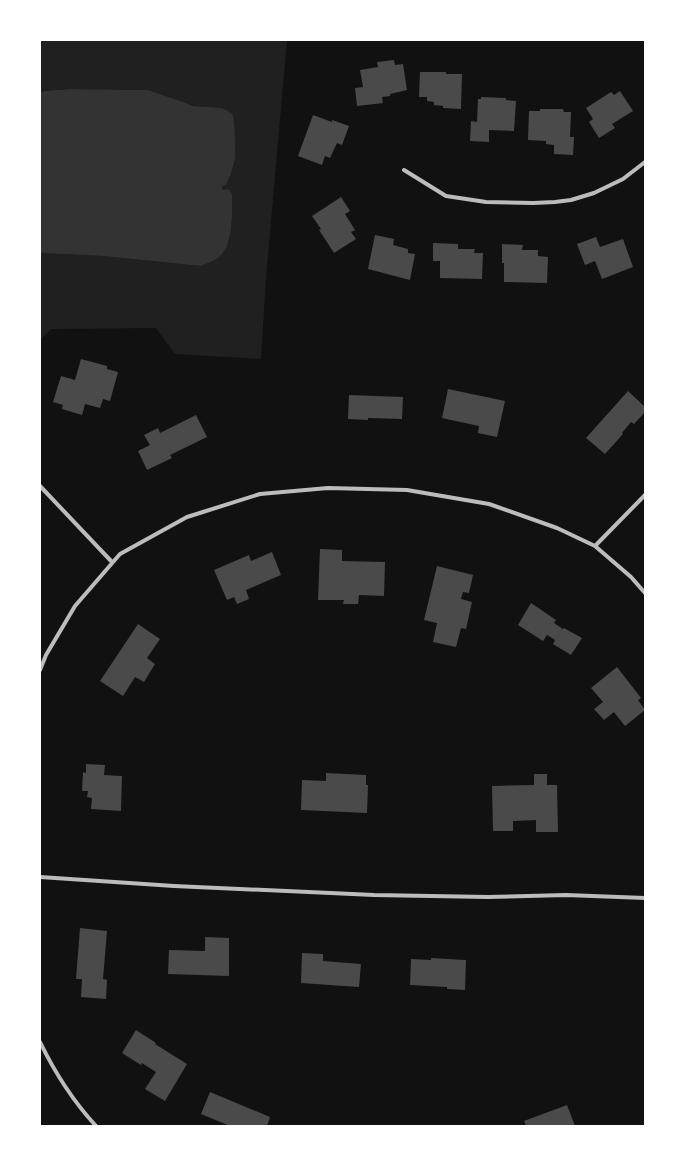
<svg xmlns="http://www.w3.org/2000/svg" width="685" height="1166" viewBox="0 0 685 1166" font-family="Commissioner,sans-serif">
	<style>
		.green { fill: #202020 }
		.water { fill: #333 }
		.building { fill: #4a4a4a }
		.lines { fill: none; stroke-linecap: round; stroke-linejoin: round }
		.minor { stroke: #bcbcbc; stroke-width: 4 }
	</style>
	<rect width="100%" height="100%" fill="#111"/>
	<path class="green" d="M 40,40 L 287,40 L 266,278 L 261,359 L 175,354 L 156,328 L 51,329 L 40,340 L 40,253 L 103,256 L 201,266 L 208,263 L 229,242 L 232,224 L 232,194 L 222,190 L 222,186 L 226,185 C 229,178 232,170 235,163 L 203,107 L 183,103 L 148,90 L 70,89 L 44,91 L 40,93 Z"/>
	<path class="water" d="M 70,89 L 148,90 L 194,106 L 221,108 L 228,111 L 233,115 C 235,124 236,156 234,164 C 232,171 229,178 226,185 L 222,186 L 222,190 L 228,189 L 232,194 C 232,211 234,240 222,254 C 217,260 208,263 201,266 L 103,256 L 40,253 L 40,93 L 44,91 Z"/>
	<path class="building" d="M 394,60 L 395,65 L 403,64 L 407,90 L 390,94 L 390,96 L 382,97 L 383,103 L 357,106 L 355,88 L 363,87 L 360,70 L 378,67 L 377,62 Z
		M 420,72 L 446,72 L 446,74 L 462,74 L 461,109 L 443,108 L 443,106 L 434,105 L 434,102 L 427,101 L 427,97 L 419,97 Z
		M 620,91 L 633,111 L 612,124 L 615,128 L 599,138 L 589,122 L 593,119 L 586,108 L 611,92 L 614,95 Z
		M 481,97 L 506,98 L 506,100 L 516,101 L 514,131 L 489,130 L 489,142 L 470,141 L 471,121 L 477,122 L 478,99 L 481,99 Z
		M 540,109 L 563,109 L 564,112 L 571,112 L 570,137 L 574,137 L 573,155 L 554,154 L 554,145 L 546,144 L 546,141 L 528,140 L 529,111 L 540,111 Z
		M 313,115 L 332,122 L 332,120 L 349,126 L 342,145 L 337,143 L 330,158 L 325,156 L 322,165 L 298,156 Z
		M 341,197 L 350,211 L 345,214 L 355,230 L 351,232 L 356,239 L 334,253 L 319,230 L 321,229 L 312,216 Z
		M 375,235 L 394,239 L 393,245 L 408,249 L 408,253 L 415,254 L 410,280 L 368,269 Z
		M 596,237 L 600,247 L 623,239 L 633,267 L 602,279 L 595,261 L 585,265 L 577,244 Z
		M 433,243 L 458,244 L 458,249 L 475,249 L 474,253 L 483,253 L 482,279 L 440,278 L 440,261 L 433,261 Z
		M 502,244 L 523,245 L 522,250 L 538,250 L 538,256 L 548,257 L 547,283 L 504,282 L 504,263 L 502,263 Z
		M 81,359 L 107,366 L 107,369 L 118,372 L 110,401 L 103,399 L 100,408 L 85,404 L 82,415 L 62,409 L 63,405 L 53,402 L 61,376 L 75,380 Z
		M 448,389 L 505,401 L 497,437 L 478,433 L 479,426 L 442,418 Z
		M 628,391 L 645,407 L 645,412 L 634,424 L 631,422 L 622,433 L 623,434 L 605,454 L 586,438 Z
		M 349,395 L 403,397 L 402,419 L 368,418 L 368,420 L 348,419 Z
		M 196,415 L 207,437 L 170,455 L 172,458 L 147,470 L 138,451 L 150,445 L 144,435 L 158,428 L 160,433 Z
		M 320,549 L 342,550 L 342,561 L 385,562 L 384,596 L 359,595 L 358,604 L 343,604 L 344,600 L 318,600 Z
		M 272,552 L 281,575 L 246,590 L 249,599 L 237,604 L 234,597 L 227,600 L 214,570 L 249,555 L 251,561 Z
		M 437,566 L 473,575 L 469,593 L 463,592 L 461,599 L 472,602 L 466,629 L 461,628 L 456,647 L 433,642 L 437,623 L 424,620 Z
		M 531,603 L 556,620 L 554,623 L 563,629 L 564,628 L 582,638 L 571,655 L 553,644 L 555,640 L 547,635 L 543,641 L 518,625 Z
		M 138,624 L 160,639 L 147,658 L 155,664 L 144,682 L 135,677 L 123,696 L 100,681 Z
		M 617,667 L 641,698 L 638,700 L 645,710 L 625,726 L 614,712 L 604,720 L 594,709 L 603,702 L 591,688 Z
		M 86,764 L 105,765 L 104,775 L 122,776 L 121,811 L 91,809 L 92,798 L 87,797 L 88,791 L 82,791 L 83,772 L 86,773 Z
		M 326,773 L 366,775 L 366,785 L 368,785 L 367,813 L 301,810 L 302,780 L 326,781 Z
		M 534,774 L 547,774 L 547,785 L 557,785 L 558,832 L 536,832 L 536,820 L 513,821 L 513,831 L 493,831 L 492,786 L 534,785 Z
		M 80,928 L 107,931 L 103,979 L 107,980 L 106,999 L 81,997 L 82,979 L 76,979 Z
		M 205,937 L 229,938 L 229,976 L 168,974 L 169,950 L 205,951 Z
		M 302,953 L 323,954 L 323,961 L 361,964 L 359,987 L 301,983 Z
		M 431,958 L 466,960 L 465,990 L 447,989 L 447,987 L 410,985 L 411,959 L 431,960 Z
		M 136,1030 L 156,1043 L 155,1044 L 187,1064 L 165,1101 L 145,1089 L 156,1072 L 142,1063 L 141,1065 L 122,1053 Z
		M 210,1092 L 270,1117 L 267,1126 L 230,1126 L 201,1114 Z
		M 567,1105 L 575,1126 L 526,1126 L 524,1121 Z"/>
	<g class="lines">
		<path class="minor" d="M 404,170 L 446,196 L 486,202 L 533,203 L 555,202 L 571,200 L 594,193 L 623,179 L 645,162
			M 40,486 L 112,562
			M 595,546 L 645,495
			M 40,670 L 46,655 L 75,606 L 120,554 L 187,517 L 260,494 L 328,488 L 407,490 L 489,504 L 557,528 L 595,546 L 631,577 L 645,593
			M 40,877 L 174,886 L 374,895 L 488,897 L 566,895 L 645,898
			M 40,1042 C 55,1073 73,1101 96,1126"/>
	</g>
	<rect width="685" height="1166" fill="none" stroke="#ffffff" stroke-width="82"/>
</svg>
